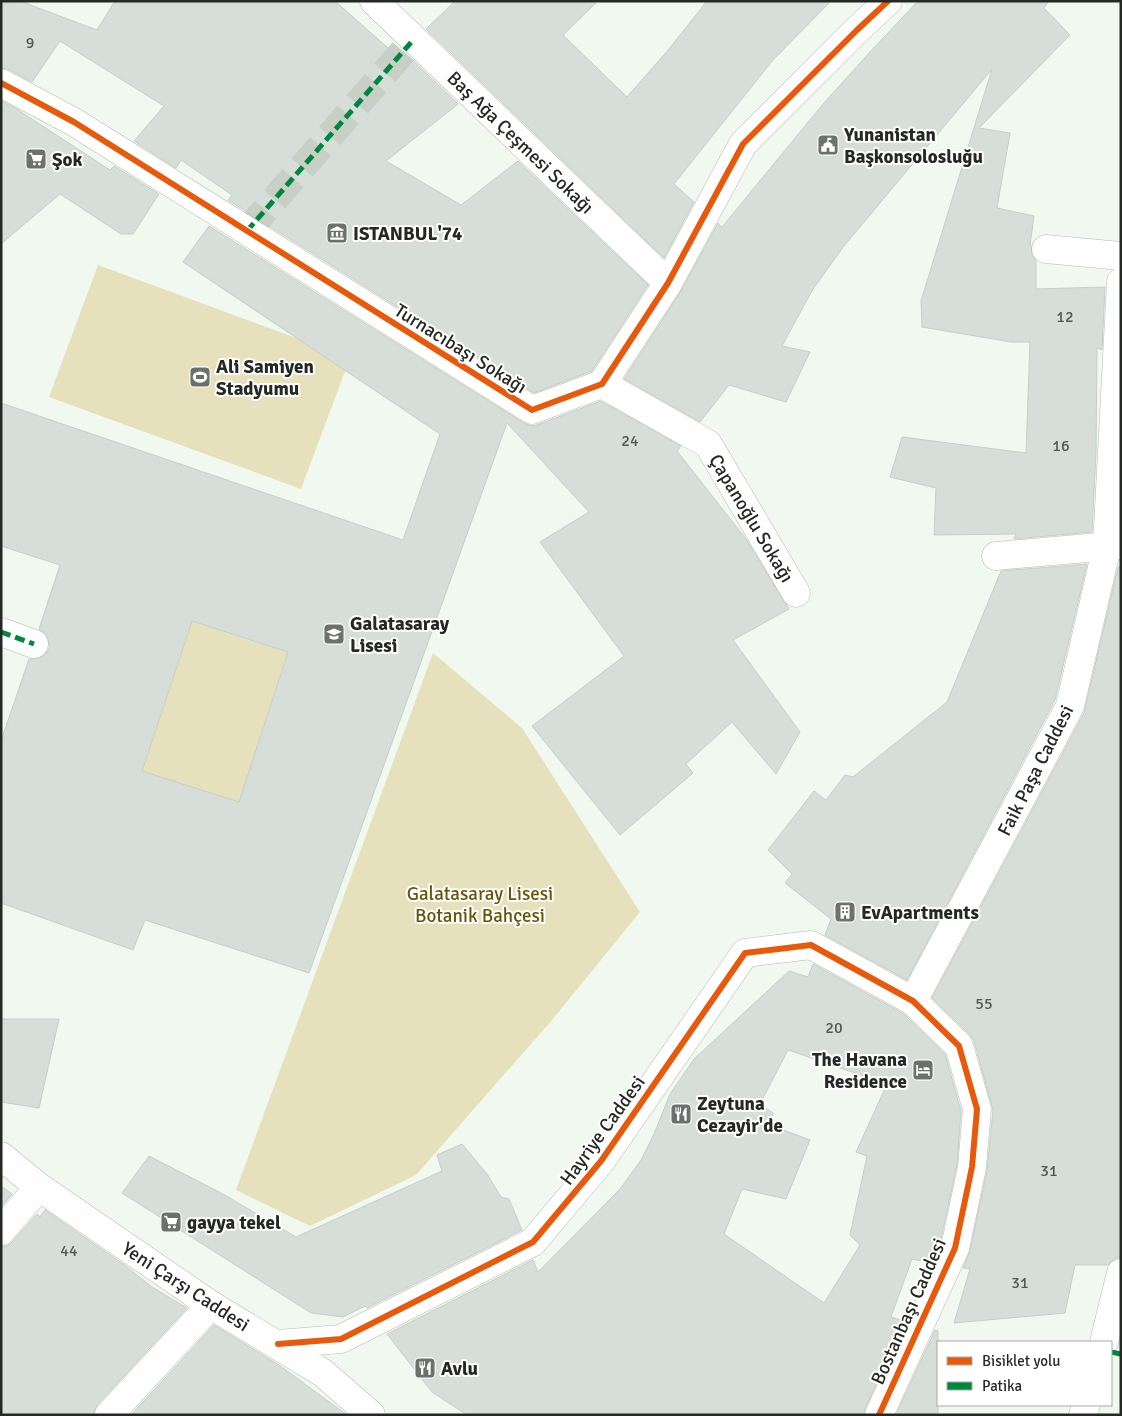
<svg xmlns="http://www.w3.org/2000/svg" width="1122" height="1416" viewBox="0 0 1122 1416" font-family="Signika,sans-serif">
	<style>
		.green { fill: #e6e0bc }
		.building { fill: #d7ded9; stroke: #c7ceca; fill-rule: evenodd }
		.lines { fill: none; stroke-linecap: round; stroke-linejoin: round }
		.minor-tunnel { stroke: #c7cfc7; stroke-width: 28; stroke-dasharray: 28 14; stroke-linecap: butt }
		.minor-casing { stroke: #b6bcb6; stroke-width: 29 }
		.minor { stroke: #fdfefd; stroke-width: 28 }
		.quiet { stroke: #00873e; stroke-width: 5; stroke-dasharray: 10 5; stroke-linecap: butt }
		.cycleway-casing { stroke: #fff; stroke-width: 9 }
		.cycleway { stroke: #e8590c; stroke-width: 6 }
		.labels { text-anchor: middle; stroke-width: 4; stroke-linejoin: round; paint-order: stroke }
		.number-label { font-size: 16px; fill: #525752 }
		.poi-label { font-size: 19px; font-weight: bold; fill: #242924; stroke: #fff; text-anchor: start }
		.street-label { font-size: 19px; fill: #242924; stroke: #fff }
		.park-label { font-size: 19px; fill: #675407; stroke: #fff }
	</style>
	<rect width="100%" height="100%" fill="#f0f8f0"/>
	<path class="green" d="M 98,265 L 350,358 L 301,489 L 49,397 Z
		M 192,621 L 288,652 L 239,802 L 142,771 Z
		M 433,653 L 522,728 L 640,912 L 552,1020 L 416,1175 L 310,1226 L 236,1190 Z"/>
	<path class="building" d="M 1,1 L 20,1 L 97,30 L 115,1 L 335,1 L 397,56 L 403,51 L 458,104 L 386,161 L 461,205 L 518,161 L 648,285 L 592,371 L 534,393 L 228,200 L 232,195 L 181,160 L 176,168 L 134,141 L 164,106 L 60,41 L 32,82 L 8,69 L 1,68 Z
		M 455,1 L 598,1 L 563,35 L 627,97 L 669,49 L 707,1 L 831,1 L 773,60 L 674,184 L 694,202 L 664,258 L 426,29 Z
		M 918,1 L 1049,1 L 1044,8 L 1070,35 L 979,128 L 1010,133 L 997,208 L 1034,216 L 1030,245 L 1031,245 L 1032,255 L 1036,261 L 1036,289 L 1105,287 L 1102,350 L 1097,348 L 1096,452 L 1092,532 L 1014,539 L 1016,534 L 934,535 L 936,488 L 890,477 L 902,437 L 1026,453 L 1030,342 L 1011,342 L 922,327 L 921,301 L 992,69 L 844,246 L 813,289 L 782,346 L 810,352 L 786,402 L 729,385 L 700,422 L 624,379 L 681,291 L 718,223 L 722,227 L 823,104 L 870,52 Z
		M 1,101 L 15,108 L 110,170 L 114,166 L 159,194 L 133,234 L 121,234 L 60,194 L 1,244 Z
		M 209,226 L 524,423 L 531,426 L 537,425 L 601,401 L 681,446 L 677,451 L 746,539 L 789,609 L 733,640 L 800,732 L 776,774 L 732,722 L 686,764 L 693,773 L 620,835 L 532,726 L 624,656 L 540,542 L 589,512 L 507,423 L 309,973 L 145,920 L 133,950 L 1,903 L 1,741 L 29,659 L 36,659 L 44,656 L 49,649 L 49,642 L 46,634 L 39,629 L 60,565 L 1,546 L 1,403 L 403,540 L 440,434 L 183,262 ZM 192,621 L 288,652 L 239,802 L 142,771 Z
		M 1087,564 L 1055,700 L 907,980 L 825,935 L 831,919 L 785,883 L 792,874 L 768,850 L 814,791 L 826,800 L 845,775 L 853,777 L 947,702 L 1001,571 Z
		M 1118,567 L 1121,567 L 1121,1258 L 1116,1258 L 1110,1262 L 1108,1265 L 1075,1265 L 1065,1313 L 954,1323 L 970,1269 L 963,1268 L 970,1251 L 987,1170 L 993,1110 L 974,1041 L 970,1035 L 932,998 L 1084,713 Z
		M 813,964 L 904,1014 L 945,1054 L 961,1111 L 957,1165 L 940,1243 L 931,1263 L 912,1259 L 891,1317 L 905,1321 L 865,1409 L 864,1415 L 467,1415 L 432,1392 L 387,1334 L 533,1260 L 538,1272 L 620,1189 L 641,1160 L 654,1134 L 670,1094 L 694,1059 L 789,971 L 808,977 ZM 788,1050 L 887,1084 L 856,1152 L 867,1156 L 850,1235 L 860,1245 L 824,1303 L 724,1234 L 742,1189 L 786,1199 L 810,1140 L 770,1125 L 773,1113 L 760,1104 Z
		M 1,1019 L 59,1019 L 39,1108 L 1,1102 Z
		M 462,1144 L 487,1174 L 501,1197 L 509,1199 L 522,1230 L 367,1308 L 365,1306 L 343,1317 L 311,1313 L 122,1193 L 149,1156 L 223,1194 L 296,1237 L 442,1171 L 437,1155 Z
		M 1,1186 L 12,1194 L 1,1207 Z
		M 45,1210 L 126,1266 L 152,1287 L 187,1308 L 98,1404 L 94,1411 L 94,1415 L 1,1415 L 1,1246 L 7,1246 L 12,1242 L 37,1214 L 40,1217 Z
		M 214,1325 L 279,1365 L 347,1415 L 131,1415 Z
		M 935,1330 L 938,1331 L 938,1415 L 896,1415 Z"/>
	<g class="lines">
		<path class="minor-tunnel" d="M 247,231 L 414,39"/>
		<g class="minor-casing">
			<path id="minor" d="M 374,1 L 668,283
				M 1,83 L 74,122 L 532,410 L 602,384 L 668,283 L 743,144 L 857,30 L 888,1
				M 1046,249 L 1121,256
				M 602,384 L 708,444 L 796,593
				M 996,556 L 1121,545
				M 1,632 L 34,644
				M 913,1001 L 1070,706 L 1107,546 L 1121,282
				M 1,1156 L 39,1187 L 211,1305 L 323,1373 L 371,1415
				M 1,1231 L 39,1187
				M 1104,1342 L 1121,1273
				M 278,1344 L 341,1339 L 533,1242 L 601,1161 L 745,953 L 811,945 L 913,1001 L 959,1046 L 977,1109 L 972,1167 L 955,1248 L 879,1415
				M 109,1415 L 211,1305
				M 1083,1415 L 1086,1405"/>
		</g>
		<use href="#minor" class="minor"/>
		<path class="quiet" d="M 247,231 L 414,39
			M 1,632 L 34,644
			M 1111,1352 L 1121,1354"/>
		<g class="cycleway-casing">
			<path id="cycleway" d="M 1,83 L 74,122 L 532,410 L 602,384 L 668,283 L 743,144 L 857,30 L 888,1
				M 278,1344 L 341,1339 L 533,1242 L 601,1161 L 745,953 L 811,945 L 913,1001 L 959,1046 L 977,1109 L 972,1167 L 955,1248 L 879,1415"/>
		</g>
		<use href="#cycleway" class="cycleway"/>
	</g>
	<defs>
		<g id="civic-square" transform="scale(1.125)"><rect x="-9" y="-9" width="18" height="18" rx="4" fill="#6b716b" stroke="#fff"/><path d="M-.6-6.5H3V-4.5H.6V-3L4-1V1h2V6H-6V1h2V-1L-.6-3ZM-1.2 2.5V6h2.4V2.5Z" fill="#fff"/></g>
		<g id="supermarket-square" transform="scale(1.125)"><rect x="-9" y="-9" width="18" height="18" rx="4" fill="#6b716b" stroke="#fff"/><path d="M-6-5.5h2.5l.6 2H6L4.5 2H-2.5L-4.4-4H-6ZM-1.5 3.2a1.3 1.3 0 1 0 .1 0ZM3 3.2a1.3 1.3 0 1 0 .1 0Z" fill="#fff"/></g>
		<g id="museum-square" transform="scale(1.125)"><rect x="-9" y="-9" width="18" height="18" rx="4" fill="#6b716b" stroke="#fff"/><path d="M0-6L6-3V-2H-6V-3ZM-5-1h2V3h-2ZM-1-1h2V3h-2ZM3-1h2V3H3ZM-6 4H6V6H-6Z" fill="#fff"/></g>
		<g id="stadium-square" transform="scale(1.125)"><rect x="-9" y="-9" width="18" height="18" rx="4" fill="#6b716b" stroke="#fff"/><path d="M0-5a6.5 5 0 1 0 0 10a6.5 5 0 1 0 0-10ZM-3.5-1.8h7v3.6h-7Z" fill="#fff"/></g>
		<g id="school-square" transform="scale(1.125)"><rect x="-9" y="-9" width="18" height="18" rx="4" fill="#6b716b" stroke="#fff"/><path d="M0-5L7-2L0 1L-7-2ZM-4 1L0 2.5L4 1V4Q0 6-4 4Z" fill="#fff"/></g>
		<g id="building-square" transform="scale(1.125)"><rect x="-9" y="-9" width="18" height="18" rx="4" fill="#6b716b" stroke="#fff"/><path d="M-4-6H4V6H1V3H-1V6H-4ZM-2.5-4.3h1.7v1.8h-1.7ZM.8-4.3h1.7v1.8H.8ZM-2.5-1h1.7V.8h-1.7ZM.8-1h1.7V.8H.8Z" fill="#fff"/></g>
		<g id="hotel-square" transform="scale(1.125)"><rect x="-9" y="-9" width="18" height="18" rx="4" fill="#6b716b" stroke="#fff"/><path d="M-6-4.5h1.5V1H6V5H4.5V3h-9V5H-6ZM-4 0a1.8 1.8 0 1 1 3.6 0ZM.5 0V-2.5h3Q6-2.5 6 0Z" fill="#fff"/></g>
		<g id="restaurant-square" transform="scale(1.125)"><rect x="-9" y="-9" width="18" height="18" rx="4" fill="#6b716b" stroke="#fff"/><path d="M-5-6h1v4h1v-4h1v4h1v-4h1v5L-1.5 .5V6h-2V.5L-5-1ZM5-6V6H3V1.5H1.5Q1.5-4 5-6Z" fill="#fff"/></g>
	</defs>
	<g fill-rule="evenodd">
		<use href="#civic-square" x="828" y="145"/>
		<use href="#supermarket-square" x="36" y="159"/>
		<use href="#museum-square" x="337" y="233"/>
		<use href="#stadium-square" x="200" y="377"/>
		<use href="#school-square" x="334" y="634"/>
		<use href="#building-square" x="845" y="912"/>
		<use href="#hotel-square" x="923" y="1070"/>
		<use href="#restaurant-square" x="681" y="1114"/>
		<use href="#supermarket-square" x="171" y="1222"/>
		<use href="#restaurant-square" x="425" y="1368"/>
	</g>
	<g class="labels">
		<g class="number-label">
			<text x="30" y="48">9</text>
			<text x="1065" y="322">12</text>
			<text x="630" y="446">24</text>
			<text x="1061" y="451">16</text>
			<text x="984" y="1009">55</text>
			<text x="834" y="1033">20</text>
			<text x="1049" y="1176">31</text>
			<text x="69" y="1256">44</text>
			<text x="1020" y="1288">31</text>
		</g>
		<g class="poi-label">
			<text x="844" y="141">Yunanistan<tspan x="844" dy="22">Başkonsolosluğu</tspan></text>
			<text x="52" y="166">Şok</text>
			<text x="353" y="240">ISTANBUL'74</text>
			<text x="216" y="373">Ali Samiyen<tspan x="216" dy="22">Stadyumu</tspan></text>
			<text x="350" y="630">Galatasaray<tspan x="350" dy="22">Lisesi</tspan></text>
			<text x="861" y="919">EvApartments</text>
			<text x="907" y="1066" text-anchor="end">The Havana<tspan x="907" dy="22">Residence</tspan></text>
			<text x="697" y="1110">Zeytuna<tspan x="697" dy="22">Cezayir'de</tspan></text>
			<text x="187" y="1229">gayya tekel</text>
			<text x="441" y="1375">Avlu</text>
		</g>
		<g class="street-label">
			<text transform="translate(521 142) rotate(44)" y="7">Baş Ağa Çeşmesi Sokağı</text>
			<text transform="translate(461 348) rotate(32)" y="7">Turnacıbaşı Sokağı</text>
			<text transform="translate(752 518) rotate(59)" y="7">Çapanoğlu Sokağı</text>
			<text transform="translate(1035 770) rotate(-63)" y="7">Faik Paşa Caddesi</text>
			<text transform="translate(602 1130) rotate(-54)" y="7">Hayriye Caddesi</text>
			<text transform="translate(186 1286) rotate(33)" y="7">Yeni Çarşı Caddesi</text>
			<text transform="translate(908 1311) rotate(-66)" y="7">Bostanbaşı Caddesi</text>
		</g>
		<g class="park-label">
			<text x="480" y="900">Galatasaray Lisesi<tspan x="480" dy="22">Botanik Bahçesi</tspan></text>
		</g>
	</g>
	<rect width="1122" height="1416" fill="none" stroke="#242924" stroke-width="5"/>
	<rect x="937" y="1341" width="175" height="65" fill="#ffffff" stroke="#a7a9a7"/>
	<rect x="947" y="1357" width="25" height="8" fill="#e8590c" stroke="#a7a9a7"/>
	<text x="982" y="1366" font-size="15" fill="#242924">Bisiklet yolu</text>
	<rect x="947" y="1382" width="25" height="8" fill="#00873e" stroke="#a7a9a7"/>
	<text x="982" y="1391" font-size="15" fill="#242924">Patika</text>
</svg>
